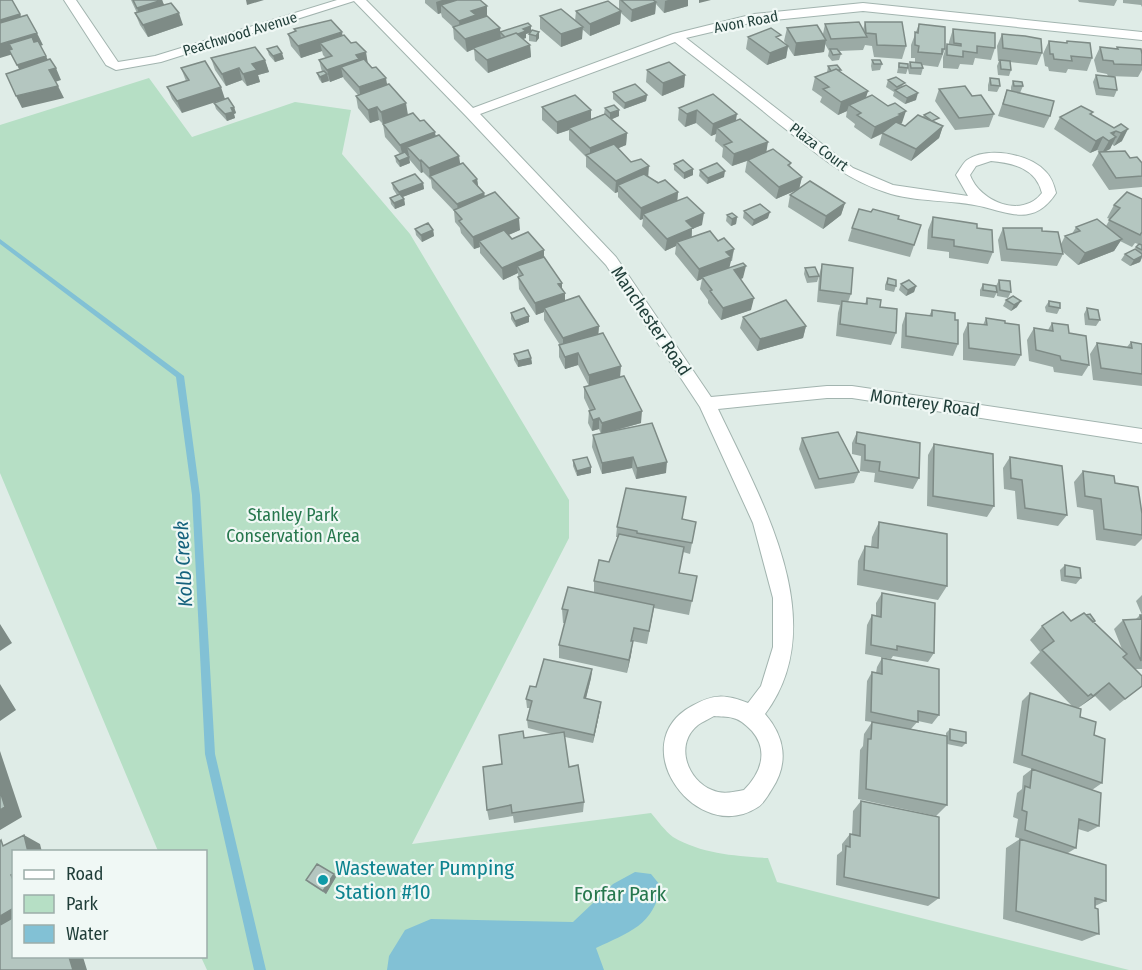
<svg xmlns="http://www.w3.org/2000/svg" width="1142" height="970" viewBox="0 0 1142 970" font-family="'Fira Sans Condensed',sans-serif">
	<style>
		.green { fill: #b6dfc5 }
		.water { fill: #82c1d5 }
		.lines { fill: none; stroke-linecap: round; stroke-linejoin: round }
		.stream { fill: #82c1d5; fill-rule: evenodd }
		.street-casing { stroke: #a2b4af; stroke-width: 2 }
		.street { fill: #fff; fill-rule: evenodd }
		.wall { fill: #9baaa5 }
		.shaded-wall { fill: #7e8b86 }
		.building { fill: #b4c6c0; stroke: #7e8b86; stroke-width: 1.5 }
		.culture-dot { fill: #0f9aa8; stroke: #f0f8f5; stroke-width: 2 }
		.labels { text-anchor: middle; stroke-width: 4.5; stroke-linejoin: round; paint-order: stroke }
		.far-street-label { font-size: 15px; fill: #1f3d38; stroke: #f0f8f5 }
		.street-label { font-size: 18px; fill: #1f3d38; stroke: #f0f8f5 }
		.park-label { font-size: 18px; fill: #26774d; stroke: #f0f8f5 }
		.water-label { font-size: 20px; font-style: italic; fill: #15627d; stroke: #f0f8f5 }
		.near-culture-label { font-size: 21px; fill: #0d838f; stroke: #f0f8f5; text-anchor: start }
		.near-park-label { font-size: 21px; fill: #26774d; stroke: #f0f8f5 }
	</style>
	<rect width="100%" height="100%" fill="#dfece7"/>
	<path class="green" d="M 149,78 L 192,137 L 295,102 L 351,110 L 342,154 L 410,234 L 569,500 L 569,538 L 412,844 L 651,813 C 657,820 665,831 673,837 C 702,854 735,856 768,858 L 777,882 L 1129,970 L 207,970 L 201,957 L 206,956 L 206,852 L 158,851 L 0,473 L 0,125 Z"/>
	<path class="water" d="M 635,872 L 651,874 L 660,885 C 656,925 627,933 596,948 L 604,970 L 387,970 L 389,956 L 405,930 L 431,919 L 573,922 L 613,884 Z"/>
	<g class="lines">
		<path class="stream" d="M 0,239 L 184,376 L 200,495 L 215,754 L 266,970 L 254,970 L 205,754 L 192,495 L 176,377 L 0,244 Z"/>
		<g class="street-casing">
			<path id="street" d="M 64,0 L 76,0 L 118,62 L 155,56 L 337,0 L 366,0 L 473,108 L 673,34 L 754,14 L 863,3 L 1142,32 L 1142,40 L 863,11 L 754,22 L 686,38 L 853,168 L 893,185 L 968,196 L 956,175 C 959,171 963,163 967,160 C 988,146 1030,154 1046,172 C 1052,178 1054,185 1056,193 C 1036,224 1014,215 984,207 C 952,199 916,203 885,192 C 842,178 814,151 779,124 C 745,96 710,69 675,42 L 480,114 L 616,257 L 711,397 L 827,386 L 852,386 L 1142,429 L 1142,443 L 852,398 L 827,398 L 718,409 C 760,498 834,622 765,714 C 785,737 789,763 772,789 C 768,795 764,803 758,807 C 697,847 622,744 692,706 C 713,694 725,694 748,703 L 761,686 L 773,647 L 773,598 L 753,523 L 700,407 L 606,265 L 466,116 L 354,1 L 161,62 L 116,70 L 106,65 ZM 991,161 C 1013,163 1036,168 1042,193 C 1022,219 980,202 970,175 L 976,166 ZM 714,716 C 720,717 727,716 733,718 C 740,719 747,726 752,731 C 769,751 761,773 744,790 C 733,792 722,795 712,790 C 687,780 674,744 698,725 C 702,722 709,719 714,716 Z"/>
		</g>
		<use href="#street" class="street"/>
	</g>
	<path class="wall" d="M 131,0 L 162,0 L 164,5 L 183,25 L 148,37 L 140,25 L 135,13 L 137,13 Z
		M 425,0 L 480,0 L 487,16 L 500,28 L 500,32 L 531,26 L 531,31 L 539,38 L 536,42 L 529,41 L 529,34 L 530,33 L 526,34 L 526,38 L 523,39 L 530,45 L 531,57 L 488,73 L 475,60 L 474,49 L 467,52 L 454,39 L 453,27 L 442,17 L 441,13 L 438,14 L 425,3 Z
		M 619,0 L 688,0 L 688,6 L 664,13 L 656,4 L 655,14 L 631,22 L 621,13 L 620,24 L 590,36 L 582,29 L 582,39 L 561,47 L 540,29 L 540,16 L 575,21 L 576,11 L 619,9 Z
		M 1078,0 L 1117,0 L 1114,6 L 1079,2 Z
		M 1123,0 L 1142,0 L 1142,7 L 1141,5 L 1123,3 Z
		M 865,22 L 906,46 L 902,59 L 874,57 L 872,46 L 865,45 L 863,50 L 839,51 L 841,54 L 839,60 L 832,61 L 828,56 L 829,51 L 825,44 L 824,52 L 794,56 L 788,47 L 786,58 L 767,65 L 746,49 L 748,37 L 780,40 L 787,45 L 784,41 L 787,28 L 823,34 L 825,24 L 863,30 Z
		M 919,24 L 945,49 L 938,67 L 922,65 L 923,68 L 921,75 L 909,74 L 908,69 L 910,62 L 915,63 L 915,58 L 911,58 L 911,45 Z
		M 294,29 L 342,35 L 388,85 L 408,115 L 436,136 L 460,164 L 477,179 L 478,186 L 484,193 L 485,196 L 520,230 L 508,235 L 512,239 L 544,257 L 565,293 L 565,301 L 599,326 L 598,334 L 620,377 L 641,423 L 607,433 L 666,473 L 636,479 L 632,468 L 602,474 L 592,447 L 593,435 L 601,434 L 599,429 L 592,431 L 588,423 L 589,411 L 590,411 L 584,398 L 584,387 L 589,386 L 578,365 L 565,369 L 559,357 L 559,345 L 560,345 L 544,320 L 544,312 L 536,315 L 519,289 L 518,273 L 503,280 L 480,253 L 480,247 L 474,249 L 461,233 L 460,228 L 455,222 L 454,211 L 432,188 L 431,180 L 423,172 L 421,173 L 409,159 L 410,163 L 400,167 L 396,162 L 395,156 L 400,154 L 385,137 L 383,124 L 379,120 L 370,123 L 358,108 L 356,96 L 358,95 L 344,79 L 343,77 L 330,82 L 329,80 L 322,83 L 319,79 L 317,73 L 322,72 L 319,60 L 326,58 L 323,55 L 322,51 L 301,58 L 291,46 L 288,34 L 295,32 Z
		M 953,29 L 995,48 L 991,60 L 975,58 L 973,65 L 960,64 L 958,69 L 943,68 L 943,57 L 947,44 L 949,45 L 949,42 Z
		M 1002,34 L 1042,53 L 1037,65 L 1010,62 L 1011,70 L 1009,76 L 998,75 L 997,66 L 999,61 L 998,61 L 997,46 Z
		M 1049,41 L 1066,43 L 1067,41 L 1092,58 L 1087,71 L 1068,69 L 1066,73 L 1049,71 L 1048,67 L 1045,66 L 1043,54 Z
		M 1100,47 L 1116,49 L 1117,47 L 1142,54 L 1142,70 L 1138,77 L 1108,76 L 1107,74 L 1097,72 L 1094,60 Z
		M 267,49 L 284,59 L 275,62 L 269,55 Z
		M 211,58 L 265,60 L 269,72 L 258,75 L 260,82 L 247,86 L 242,80 L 226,86 L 215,70 Z
		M 872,60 L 882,64 L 880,70 L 872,71 L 871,66 Z
		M 205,61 L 182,113 L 172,99 L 167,87 L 186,81 L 181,68 Z
		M 899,63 L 908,68 L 906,74 L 897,73 Z
		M 828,66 L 841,72 L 868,91 L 866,97 L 902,123 L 901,124 L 905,126 L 923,117 L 924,115 L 943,126 L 939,138 L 911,161 L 879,145 L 882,134 L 871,139 L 854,127 L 855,124 L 846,117 L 847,111 L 838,115 L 820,102 L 822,97 L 812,90 L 815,77 L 827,73 Z
		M 647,70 L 685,75 L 684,87 L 662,96 L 646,82 Z
		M 1096,75 L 1117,90 L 1114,97 L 1096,95 L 1093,82 Z
		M 990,78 L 1000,86 L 997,92 L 988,91 L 988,85 Z
		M 888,80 L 904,86 L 916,100 L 905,104 L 893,96 L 894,92 L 886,87 Z
		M 1013,81 L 1023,86 L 1020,93 L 1050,116 L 1044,128 L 998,116 L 1007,90 L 1011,91 L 1011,87 Z
		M 939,89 L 972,96 L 994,114 L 989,127 L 955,130 L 935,101 Z
		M 613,92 L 647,95 L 646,101 L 624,109 L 613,99 Z
		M 713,94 L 735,121 L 766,152 L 791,163 L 790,166 L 802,177 L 799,189 L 776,199 L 745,172 L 747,161 L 732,166 L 722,157 L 723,148 L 715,141 L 716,134 L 711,136 L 696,123 L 685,127 L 678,120 L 679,108 Z
		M 214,103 L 234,107 L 236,113 L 234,114 L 235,118 L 227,121 L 216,109 Z
		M 542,107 L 591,110 L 591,119 L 604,114 L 605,108 L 619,116 L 612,119 L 627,133 L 626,145 L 618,148 L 631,162 L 649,177 L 678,192 L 677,201 L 702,225 L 692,229 L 692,237 L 718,241 L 734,249 L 732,261 L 730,261 L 729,268 L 743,278 L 741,279 L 751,310 L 721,320 L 708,303 L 708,300 L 700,289 L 702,279 L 697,281 L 675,254 L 676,246 L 665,251 L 642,226 L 643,219 L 640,220 L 618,197 L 618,192 L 615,193 L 586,167 L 586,157 L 569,140 L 569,130 L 557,134 L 542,120 Z
		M 1093,112 L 1091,115 L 1114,128 L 1121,124 L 1122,141 L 1114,146 L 1112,144 L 1110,149 L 1104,152 L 1130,158 L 1142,163 L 1142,187 L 1109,190 L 1092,165 L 1099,152 L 1101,152 L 1097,150 L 1090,153 L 1054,129 L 1060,117 Z
		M 674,164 L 693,175 L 684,179 L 674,170 Z
		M 700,170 L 724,177 L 707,184 L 699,176 Z
		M 392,183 L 423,183 L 424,189 L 402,197 L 404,199 L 405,205 L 395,209 L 391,204 L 390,198 L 397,195 L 393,189 Z
		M 790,195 L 845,203 L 841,215 L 823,229 L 788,207 Z
		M 1142,199 L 1142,258 L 1140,262 L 1130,266 L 1121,260 L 1125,254 L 1135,249 L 1138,244 L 1135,243 L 1132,247 L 1120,241 L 1114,251 L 1078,265 L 1063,252 L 1063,254 L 1057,266 L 1001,261 L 998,240 L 1003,228 L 1042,231 L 1061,244 L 1065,236 L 1072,234 L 1076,227 L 1106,226 L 1110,219 L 1107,218 L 1114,205 Z
		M 744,211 L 768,218 L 752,226 L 743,218 Z
		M 727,215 L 737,217 L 736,224 L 731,226 L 726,221 Z
		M 933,217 L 993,252 L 988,264 L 949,258 L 949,252 L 927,249 L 928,230 Z
		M 898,219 L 921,225 L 910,257 L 848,241 L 852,228 Z
		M 415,229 L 433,230 L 434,236 L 422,242 L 416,235 Z
		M 822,264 L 851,294 L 848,302 L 865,304 L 867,298 L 880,307 L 896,333 L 891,345 L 836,336 L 838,313 L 840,305 L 817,302 L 819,276 Z
		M 805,268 L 819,276 L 817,282 L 807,283 L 804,274 Z
		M 888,278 L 896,286 L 894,292 L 885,290 L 885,285 Z
		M 999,280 L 1011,292 L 1008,298 L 997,296 L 996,286 Z
		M 901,284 L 916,286 L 914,292 L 906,296 L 899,290 Z
		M 983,284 L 997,292 L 994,298 L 980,296 L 980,290 Z
		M 1006,300 L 1017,307 L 1011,311 L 1003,306 Z
		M 1049,301 L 1060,308 L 1057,314 L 1046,312 L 1045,307 Z
		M 1087,308 L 1100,320 L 1096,326 L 1085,325 L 1084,314 Z
		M 932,310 L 955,320 L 958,344 L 953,356 L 901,348 L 902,325 L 906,313 L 929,316 Z
		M 511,313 L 529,322 L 516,327 L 511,319 Z
		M 743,317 L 806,326 L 803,338 L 757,351 L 740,328 Z
		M 986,318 L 1005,323 L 1021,355 L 1015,366 L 963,360 L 963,334 L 968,323 L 983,325 Z
		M 1052,323 L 1069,333 L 1089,365 L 1082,376 L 1054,372 L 1053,367 L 1029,361 L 1027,340 L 1034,328 L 1048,330 Z
		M 1131,342 L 1142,344 L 1142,386 L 1093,380 L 1090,354 L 1097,343 L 1127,347 Z
		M 514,354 L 531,358 L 532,364 L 518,367 L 514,360 Z
		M 857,432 L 919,478 L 913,489 L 874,482 L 875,473 L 860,471 L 861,456 L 852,454 L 852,443 Z
		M 802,438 L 859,472 L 854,483 L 815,489 L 799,449 Z
		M 934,444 L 994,506 L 987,517 L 927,506 L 928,455 Z
		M 1010,457 L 1067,515 L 1058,526 L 1017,519 L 1015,491 L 1004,489 L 1003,468 Z
		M 573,460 L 591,467 L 591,473 L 577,476 L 573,466 Z
		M 1083,471 L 1115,483 L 1142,535 L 1142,539 L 1135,546 L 1096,540 L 1093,510 L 1077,507 L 1074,482 Z
		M 682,520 L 696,522 L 690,554 L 683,552 L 679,573 L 697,576 L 689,615 L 654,608 L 647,644 L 632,641 L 631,655 L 627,673 L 559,658 L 559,645 L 565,623 L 563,623 L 562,609 L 594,592 L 594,581 L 609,562 L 618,537 L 616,537 L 617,527 Z
		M 879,522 L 947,586 L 938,600 L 857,585 L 858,561 L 865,546 L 871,547 L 872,537 Z
		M 1065,565 L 1081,578 L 1076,584 L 1061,581 L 1060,570 Z
		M 882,593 L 934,653 L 928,662 L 893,656 L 891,659 L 865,654 L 867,625 L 872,615 L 876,616 L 876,603 Z
		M 1142,595 L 1142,615 L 1136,601 Z
		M 1140,615 L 1142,615 L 1142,669 L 1135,669 L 1142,686 L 1110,711 L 1095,696 L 1078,708 L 1077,707 L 1075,708 L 1080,717 L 1094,735 L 1102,783 L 1092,790 L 1099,826 L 1088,832 L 1078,829 L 1076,848 L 1068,853 L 1106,901 L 1095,906 L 1099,934 L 1082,941 L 1003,919 L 1006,848 L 1020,839 L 1035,844 L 1015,837 L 1018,819 L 1013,817 L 1017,793 L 1022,789 L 1023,776 L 1032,769 L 1013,763 L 1022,701 L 1030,693 L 1072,706 L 1030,663 L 1040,652 L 1030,640 L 1042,626 L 1071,621 L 1095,621 L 1094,622 L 1122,649 L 1114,629 L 1123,620 L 1136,619 Z
		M 882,658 L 939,715 L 932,724 L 918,721 L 911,729 L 946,736 L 946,733 L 950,729 L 966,743 L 962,747 L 947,744 L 947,805 L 936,816 L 858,799 L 860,750 L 863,746 L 864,734 L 872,722 L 865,721 L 867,681 L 872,672 L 876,673 L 877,667 Z
		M 592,669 L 591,678 L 586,698 L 600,710 L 593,743 L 565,737 L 569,767 L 584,802 L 583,812 L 514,823 L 513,816 L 489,820 L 487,810 L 502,764 L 524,738 L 552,734 L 528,728 L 527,720 L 530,708 L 527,708 L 526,699 L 536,687 Z
		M 861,801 L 939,898 L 928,906 L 836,885 L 837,855 L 842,851 L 842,844 L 850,834 L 852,835 L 853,811 Z
		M 336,877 L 326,894 L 309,883 L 306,880 Z"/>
	<path class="shaded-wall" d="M 162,0 L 167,12 L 141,20 L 137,8 Z
		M 246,0 L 264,0 L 247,5 Z
		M 442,0 L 475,0 L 441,5 L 441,13 L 438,14 L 436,2 Z
		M 668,0 L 688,0 L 688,6 L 664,13 L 665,1 Z
		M 699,0 L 711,0 L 699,3 Z
		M 656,2 L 655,14 L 631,22 L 632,10 Z
		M 487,6 L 487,18 L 460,33 L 459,21 L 471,11 Z
		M 621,11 L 620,24 L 590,36 L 590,24 Z
		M 179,13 L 183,25 L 148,37 L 143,25 Z
		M 20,14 L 26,26 L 0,34 L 0,20 Z
		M 531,26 L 531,32 L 526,34 L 526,38 L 507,44 L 523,29 Z
		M 583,27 L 582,39 L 561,47 L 561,34 Z
		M 500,28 L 501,40 L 473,48 L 474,49 L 467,52 L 465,39 Z
		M 342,32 L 344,44 L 320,43 L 322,51 L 301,58 L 298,46 Z
		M 539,32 L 539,38 L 536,42 L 536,36 Z
		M 37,33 L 43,45 L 0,58 L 0,44 Z
		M 826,40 L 824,52 L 794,56 L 796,43 Z
		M 530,45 L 531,57 L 488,73 L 487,60 Z
		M 788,46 L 786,58 L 767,65 L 770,53 Z
		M 366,52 L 368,64 L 341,67 L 343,77 L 330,82 L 327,70 L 356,55 Z
		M 282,53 L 284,59 L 275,62 L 273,56 Z
		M 46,56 L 52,68 L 23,77 L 17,65 Z
		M 265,60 L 269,72 L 258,75 L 260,82 L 247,86 L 243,74 L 252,64 Z
		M 56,68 L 61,80 L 55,82 L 49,70 Z
		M 239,68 L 242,80 L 226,86 L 222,74 Z
		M 327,74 L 329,81 L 322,83 L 320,77 Z
		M 685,75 L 684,87 L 662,96 L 663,83 Z
		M 386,78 L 388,90 L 361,100 L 359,87 Z
		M 58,86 L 64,98 L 22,108 L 16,96 Z
		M 221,87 L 225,99 L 182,113 L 177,101 Z
		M 868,91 L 864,103 L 849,105 L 847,111 L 838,115 L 841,102 Z
		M 918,93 L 916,100 L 905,104 L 907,98 Z
		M 647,95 L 646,101 L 624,109 L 625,103 Z
		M 406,103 L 408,115 L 383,124 L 381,112 Z
		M 234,107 L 236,113 L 234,114 L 235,118 L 227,121 L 225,114 L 231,108 Z
		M 377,107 L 379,120 L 370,123 L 368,110 Z
		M 591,110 L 591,122 L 569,128 L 569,130 L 557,134 L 557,122 Z
		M 619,110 L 619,116 L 610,120 L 610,113 Z
		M 697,110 L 696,123 L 685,127 L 687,114 Z
		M 906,111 L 902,123 L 871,139 L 875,127 Z
		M 737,114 L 735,126 L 717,128 L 716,134 L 711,136 L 713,124 Z
		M 943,126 L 939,138 L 911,161 L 916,149 Z
		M 1128,129 L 1122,141 L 1114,146 L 1121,133 Z
		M 1116,131 L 1111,140 L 1116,137 L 1110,149 L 1102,153 L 1109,141 L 1111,133 Z
		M 435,132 L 437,144 L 407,147 L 409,155 L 403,157 L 400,145 Z
		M 627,133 L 626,145 L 591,160 L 590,158 L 590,148 Z
		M 1103,137 L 1097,150 L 1090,153 L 1096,141 Z
		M 768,142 L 766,154 L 732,166 L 734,154 Z
		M 459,156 L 461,169 L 430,176 L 430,180 L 429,168 Z
		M 409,157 L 410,163 L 400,167 L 399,161 Z
		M 421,160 L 423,172 L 421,173 L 420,161 Z
		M 649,166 L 648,179 L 618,185 L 618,192 L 615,193 L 616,181 Z
		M 693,169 L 693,175 L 684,179 L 684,173 Z
		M 725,171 L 724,177 L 707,184 L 708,178 Z
		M 802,177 L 799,189 L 776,199 L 779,187 Z
		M 477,179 L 479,191 L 473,181 Z
		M 423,183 L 424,189 L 400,198 L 399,192 Z
		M 678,192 L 677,204 L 643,214 L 643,219 L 640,220 L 641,208 Z
		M 484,193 L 486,205 L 459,216 L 457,204 Z
		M 404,199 L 405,205 L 395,209 L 394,203 Z
		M 845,203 L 841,215 L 823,229 L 826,216 Z
		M 770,212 L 768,218 L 752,226 L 754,220 Z
		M 704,213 L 702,225 L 692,229 L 691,240 L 677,242 L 676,246 L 665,251 L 667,239 L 686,221 Z
		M 737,217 L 736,224 L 731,226 L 732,219 Z
		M 519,218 L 520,230 L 483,246 L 479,241 L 480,247 L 474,249 L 473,237 Z
		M 433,230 L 434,236 L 422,242 L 421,235 Z
		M 1122,239 L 1114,251 L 1078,265 L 1085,253 Z
		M 734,249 L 729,269 L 702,277 L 702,279 L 697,281 L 699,269 L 726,252 Z
		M 544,250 L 544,262 L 517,266 L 518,273 L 503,280 L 502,268 Z
		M 1142,256 L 1140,262 L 1130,266 L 1134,260 Z
		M 746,266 L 743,278 L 732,282 L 734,270 Z
		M 562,283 L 562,294 L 565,293 L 565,305 L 544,308 L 544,312 L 536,315 L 535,303 L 558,284 Z
		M 916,286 L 914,292 L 906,296 L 908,290 Z
		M 754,298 L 751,310 L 721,320 L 723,308 Z
		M 1021,301 L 1017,307 L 1011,311 L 1014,305 Z
		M 529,316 L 529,322 L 516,327 L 515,321 Z
		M 599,326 L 598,338 L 563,350 L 563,338 Z
		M 806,326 L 803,338 L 757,351 L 760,339 Z
		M 578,353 L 578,365 L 565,369 L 565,357 Z
		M 531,358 L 532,364 L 518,367 L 518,361 Z
		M 621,366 L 620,378 L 589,386 L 589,375 Z
		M 642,411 L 641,423 L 601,434 L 602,423 Z
		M 599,418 L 599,429 L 592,431 L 593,420 Z
		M 633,457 L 632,468 L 602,474 L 602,463 Z
		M 667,462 L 666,473 L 636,479 L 637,468 Z
		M 591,467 L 591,473 L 577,476 L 577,471 Z
		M 0,624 L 12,643 L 0,651 Z
		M 633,641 L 631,655 L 627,673 L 629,660 Z
		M 592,669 L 591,678 L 584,706 L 584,698 Z
		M 1109,683 L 1095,696 L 1078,708 L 1093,696 Z
		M 0,684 L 16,710 L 0,721 Z
		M 601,702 L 600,710 L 593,743 L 594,735 Z
		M 0,751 L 22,817 L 0,830 Z
		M 24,835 L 40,844 L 42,852 L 28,852 Z
		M 334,874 L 336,877 L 326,894 L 323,891 Z
		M 14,908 L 14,926 L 0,933 L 0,916 Z
		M 69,957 L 83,957 L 87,970 L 73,970 Z"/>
	<path class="building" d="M 0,0 L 12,0 L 20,14 L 0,20 Z
		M 133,0 L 162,0 L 137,8 Z
		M 457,0 L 480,0 L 487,6 L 471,11 L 476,15 L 459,21 L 441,5 Z
		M 621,0 L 653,0 L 656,2 L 632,10 Z
		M 608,1 L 621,11 L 590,24 L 576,11 Z
		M 171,3 L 179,13 L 143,25 L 135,13 Z
		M 561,9 L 583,27 L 561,34 L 540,16 Z
		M 27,15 L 37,33 L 0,44 L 0,23 Z
		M 487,16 L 500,28 L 465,39 L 453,27 Z
		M 331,20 L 342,32 L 298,46 L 288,34 L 296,31 L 294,29 Z
		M 859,22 L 867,37 L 831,39 L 825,24 Z
		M 865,22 L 902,22 L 906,46 L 877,45 L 876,34 L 866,33 Z
		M 528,23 L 531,26 L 523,29 L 526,31 L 518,34 L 516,33 L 505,37 L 500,32 Z
		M 919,24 L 945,27 L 945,49 L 942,49 L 942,54 L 918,52 L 919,46 L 915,45 L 915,32 L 918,33 Z
		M 817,25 L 826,40 L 796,43 L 787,28 Z
		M 771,28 L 781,35 L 776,37 L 788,46 L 770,53 L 748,37 Z
		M 953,29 L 995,33 L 995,48 L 977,46 L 977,53 L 963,51 L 963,57 L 947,55 L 947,44 L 961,46 L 961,44 L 954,43 Z
		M 532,30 L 539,32 L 536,36 L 529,34 Z
		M 516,33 L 530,45 L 487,60 L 473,48 Z
		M 1002,34 L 1025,36 L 1041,39 L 1042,53 L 1003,48 Z
		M 344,35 L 351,43 L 356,42 L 366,52 L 356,55 L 359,59 L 327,70 L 319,60 L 332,56 L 320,43 Z
		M 32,37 L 34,42 L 38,41 L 46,56 L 17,65 L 9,50 L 12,49 L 9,44 Z
		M 1049,41 L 1067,43 L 1067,41 L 1090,43 L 1092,58 L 1071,56 L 1072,61 L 1054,59 L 1053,54 L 1050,54 Z
		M 277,46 L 282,53 L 273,56 L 267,49 Z
		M 255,47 L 265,60 L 252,64 L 257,70 L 243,74 L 239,68 L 222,74 L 211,58 Z
		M 1100,47 L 1118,49 L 1117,47 L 1141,49 L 1142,54 L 1142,65 L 1114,64 L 1113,61 L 1103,60 Z
		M 830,49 L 837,49 L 841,54 L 833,55 Z
		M 50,59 L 56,68 L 49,70 L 58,86 L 16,96 L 6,74 Z
		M 364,59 L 372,68 L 376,67 L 386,78 L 359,87 L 341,67 Z
		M 872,60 L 880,60 L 882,64 L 874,64 Z
		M 1000,60 L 1010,61 L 1011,70 L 1001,69 Z
		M 205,61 L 221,87 L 177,101 L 167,87 L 189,80 L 181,68 Z
		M 669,62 L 685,75 L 663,83 L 647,70 Z
		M 910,62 L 921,63 L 923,68 L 911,68 Z
		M 899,63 L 908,64 L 908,68 L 899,67 Z
		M 837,65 L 841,70 L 838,70 L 836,69 L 831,71 L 828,66 Z
		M 836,69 L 868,91 L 841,102 L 823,89 L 829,87 L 815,77 Z
		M 324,71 L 327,74 L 320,77 L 317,73 Z
		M 1096,75 L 1115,77 L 1117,90 L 1099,88 Z
		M 896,77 L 905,83 L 897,87 L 888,80 Z
		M 990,78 L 999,79 L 1000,86 L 991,85 Z
		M 1013,81 L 1022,82 L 1023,86 L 1014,86 Z
		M 389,84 L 406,103 L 381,112 L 377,107 L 368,110 L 356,96 Z
		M 635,84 L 647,95 L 625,103 L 613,92 Z
		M 906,85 L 918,93 L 907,98 L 895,90 Z
		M 965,86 L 972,96 L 981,95 L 994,114 L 959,118 L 939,89 Z
		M 1007,90 L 1054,101 L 1050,116 L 1003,104 Z
		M 713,94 L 737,114 L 713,124 L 697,110 L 687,114 L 679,108 Z
		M 575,95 L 591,110 L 557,122 L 542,107 Z
		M 872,95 L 888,106 L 895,103 L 906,111 L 899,114 L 901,115 L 875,127 L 857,115 L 861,113 L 849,105 Z
		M 228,98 L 234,107 L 231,108 L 233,112 L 225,114 L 214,103 Z
		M 614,105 L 619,110 L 610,113 L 605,108 Z
		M 1081,106 L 1093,112 L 1090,114 L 1114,128 L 1121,124 L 1128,129 L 1121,133 L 1116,131 L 1111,133 L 1116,137 L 1109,141 L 1103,137 L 1096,141 L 1060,117 Z
		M 930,112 L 939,118 L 932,121 L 924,115 Z
		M 413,113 L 420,121 L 424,120 L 435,132 L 400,145 L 383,124 Z
		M 605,114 L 627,133 L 590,148 L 569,128 Z
		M 918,115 L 943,126 L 916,149 L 882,133 L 896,122 L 905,126 Z
		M 740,119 L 768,142 L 734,154 L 724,145 L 732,142 L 717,128 Z
		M 439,135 L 459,156 L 429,168 L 421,160 L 420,161 L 407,147 Z
		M 614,144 L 631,162 L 641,159 L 649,166 L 616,181 L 586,155 Z
		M 773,149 L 791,163 L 788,165 L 802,177 L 779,187 L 748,160 Z
		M 1125,151 L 1130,158 L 1137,157 L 1142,163 L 1142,176 L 1116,178 L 1099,152 Z
		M 405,152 L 409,157 L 399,161 L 395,156 Z
		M 683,160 L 693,169 L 684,173 L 674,164 Z
		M 463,163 L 477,179 L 473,181 L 484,193 L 457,204 L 430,176 Z
		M 717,163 L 725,171 L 708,178 L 700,170 Z
		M 415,174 L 423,183 L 399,192 L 392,183 Z
		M 644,174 L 658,183 L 665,180 L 678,192 L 641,208 L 618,185 Z
		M 810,181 L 845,203 L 826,216 L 790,195 Z
		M 495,192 L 519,218 L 473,237 L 459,221 L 462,219 L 454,210 Z
		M 1127,192 L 1142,199 L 1142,232 L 1140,235 L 1109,220 L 1120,208 L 1114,205 Z
		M 400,194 L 404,199 L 394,203 L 390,198 Z
		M 687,197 L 704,213 L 686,221 L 693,228 L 667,239 L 643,214 Z
		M 760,204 L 770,212 L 754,220 L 744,211 Z
		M 859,209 L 871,212 L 873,209 L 899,216 L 898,219 L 921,225 L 914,245 L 852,228 Z
		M 732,213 L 737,217 L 732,219 L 727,215 Z
		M 933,217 L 977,224 L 977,228 L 992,230 L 993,252 L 954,246 L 954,240 L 932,237 Z
		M 1097,219 L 1122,239 L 1085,253 L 1065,236 L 1080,231 L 1076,227 Z
		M 428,223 L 433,230 L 421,235 L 415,229 Z
		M 1003,228 L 1042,228 L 1042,231 L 1058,232 L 1063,254 L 1007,249 Z
		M 504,230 L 512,239 L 528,232 L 544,250 L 502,268 L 479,241 Z
		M 710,231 L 718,241 L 724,238 L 734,249 L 726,252 L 731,257 L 699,269 L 677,242 Z
		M 1139,244 L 1142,245 L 1142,250 L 1136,247 Z
		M 1135,249 L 1142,254 L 1142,256 L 1134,260 L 1125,254 Z
		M 544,257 L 562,283 L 558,284 L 565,293 L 535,303 L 518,277 L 523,275 L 517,266 Z
		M 743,263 L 746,266 L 734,270 L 754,298 L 723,308 L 710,291 L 712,290 L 702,277 Z
		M 822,264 L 853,268 L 851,294 L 820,290 Z
		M 815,267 L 819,276 L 809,277 L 805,268 Z
		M 888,278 L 896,280 L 896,286 L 887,284 Z
		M 909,280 L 916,286 L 908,290 L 901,284 Z
		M 999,280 L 1010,281 L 1011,292 L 1000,290 Z
		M 983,284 L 996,286 L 997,292 L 983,290 Z
		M 579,296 L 599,326 L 563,338 L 544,308 Z
		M 1013,296 L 1021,301 L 1014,305 L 1006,300 Z
		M 867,298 L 881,300 L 880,307 L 897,309 L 896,333 L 840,324 L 842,301 L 867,304 Z
		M 786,300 L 806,326 L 760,339 L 743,317 Z
		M 1049,301 L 1060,303 L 1060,308 L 1049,306 Z
		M 524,308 L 529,316 L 515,321 L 511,313 Z
		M 1087,308 L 1098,310 L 1100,320 L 1089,319 Z
		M 932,310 L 955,313 L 955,320 L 958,320 L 958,344 L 906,336 L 906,313 L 932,316 Z
		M 986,318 L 1005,321 L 1005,323 L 1019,325 L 1021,355 L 969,348 L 968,323 L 987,325 Z
		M 1052,323 L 1068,325 L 1069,333 L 1086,336 L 1089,365 L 1061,360 L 1060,356 L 1036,350 L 1034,328 L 1053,331 Z
		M 603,333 L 621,366 L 589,375 L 578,353 L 565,357 L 559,345 Z
		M 1131,342 L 1142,344 L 1142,374 L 1101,368 L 1097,343 L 1132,348 Z
		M 528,350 L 531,358 L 518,361 L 514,354 Z
		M 624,376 L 642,411 L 602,423 L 599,418 L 593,420 L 589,411 L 595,409 L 584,387 Z
		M 652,423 L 667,462 L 637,468 L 633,457 L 602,463 L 593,435 Z
		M 838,432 L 859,472 L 819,479 L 802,438 Z
		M 857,432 L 920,443 L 919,478 L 879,471 L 880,462 L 865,460 L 865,445 L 856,443 Z
		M 934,444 L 993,454 L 994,506 L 933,496 Z
		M 587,457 L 591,467 L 577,471 L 573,460 Z
		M 1010,457 L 1062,466 L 1067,515 L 1025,508 L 1022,480 L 1011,478 Z
		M 1083,471 L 1114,476 L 1115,483 L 1138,487 L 1142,514 L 1142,535 L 1104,529 L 1101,499 L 1085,496 Z
		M 626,488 L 686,497 L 682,519 L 696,522 L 692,543 L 637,533 L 637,531 L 617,527 Z
		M 879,522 L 947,534 L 947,586 L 864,570 L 865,546 L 878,548 Z
		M 619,534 L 684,547 L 679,573 L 697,576 L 692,601 L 594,581 L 599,560 L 609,562 Z
		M 1065,565 L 1080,568 L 1081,578 L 1065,576 Z
		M 568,587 L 654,605 L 649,631 L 634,628 L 631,641 L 633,641 L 629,660 L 559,645 L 568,610 L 562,609 Z
		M 882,593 L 935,603 L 934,653 L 897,646 L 897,650 L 871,645 L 872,615 L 881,617 Z
		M 1063,612 L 1071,621 L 1084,613 L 1127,654 L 1123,657 L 1142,676 L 1142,686 L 1125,699 L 1109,683 L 1093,696 L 1091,694 L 1088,696 L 1042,650 L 1054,641 L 1042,626 Z
		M 1090,614 L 1095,621 L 1093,622 L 1086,615 Z
		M 1140,615 L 1142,615 L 1141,661 L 1123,620 L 1141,619 Z
		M 882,658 L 939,669 L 939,715 L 918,711 L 918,722 L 871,712 L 872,672 L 882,674 Z
		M 544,659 L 592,669 L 584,698 L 601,702 L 594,735 L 527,720 L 532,701 L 526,699 L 530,686 L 536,687 Z
		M 1030,693 L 1081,709 L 1080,717 L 1096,722 L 1094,735 L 1105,739 L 1102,783 L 1022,755 Z
		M 872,722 L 947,736 L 947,805 L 866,789 L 868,739 L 871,739 Z
		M 950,729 L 966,732 L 966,743 L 950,740 Z
		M 523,731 L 524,738 L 564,732 L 569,767 L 578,765 L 584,802 L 512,813 L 511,805 L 487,810 L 483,767 L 502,764 L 499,735 Z
		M 1032,769 L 1101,793 L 1099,826 L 1079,819 L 1076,848 L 1025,830 L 1027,812 L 1022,810 L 1025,786 L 1030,788 Z
		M 0,791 L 5,807 L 0,810 Z
		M 861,801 L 939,817 L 939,898 L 844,877 L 846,846 L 850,847 L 850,834 L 860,836 Z
		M 24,835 L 28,852 L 14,852 L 14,874 L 11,875 L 14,882 L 14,908 L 0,916 L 0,841 L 1,840 L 3,846 Z
		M 1020,839 L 1106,865 L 1106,901 L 1095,898 L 1095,908 L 1098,909 L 1099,934 L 1016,911 Z
		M 317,864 L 334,874 L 323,891 L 306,880 Z
		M 14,917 L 14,957 L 69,957 L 73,970 L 0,970 L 0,925 Z"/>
	<circle class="culture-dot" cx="323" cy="880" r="6"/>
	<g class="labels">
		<g class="far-street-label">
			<text transform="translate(746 22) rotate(-11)" y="5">Avon Road</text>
			<text transform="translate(240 34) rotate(-17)" y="5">Peachwood Avenue</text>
			<text transform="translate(819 147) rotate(37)" y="5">Plaza Court</text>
		</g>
		<g class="street-label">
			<text transform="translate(651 321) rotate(56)" y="6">Manchester Road</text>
			<text transform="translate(925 403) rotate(8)" y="6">Monterey Road</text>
		</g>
		<g class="park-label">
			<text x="293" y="521">Stanley Park<tspan x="293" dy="21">Conservation Area</tspan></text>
		</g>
		<g class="water-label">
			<text transform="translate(183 564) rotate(-93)" y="7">Kolb Creek</text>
		</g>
		<g class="near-culture-label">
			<text x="335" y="875">Wastewater Pumping<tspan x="335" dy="24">Station #10</tspan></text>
		</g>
		<g class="near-park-label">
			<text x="620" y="901">Forfar Park</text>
		</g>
	</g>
	<rect x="12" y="850" width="195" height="108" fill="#f0f8f5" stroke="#9cada9" stroke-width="1.5"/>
	<rect x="24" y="870" width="30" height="9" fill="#ffffff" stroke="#9cada9" stroke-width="1.5"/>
	<text x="66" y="880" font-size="18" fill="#1f3d38">Road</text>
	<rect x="24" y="895" width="30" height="18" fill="#b6dfc5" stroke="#9cada9" stroke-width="1.5"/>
	<text x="66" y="910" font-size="18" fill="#1f3d38">Park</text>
	<rect x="24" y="925" width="30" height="18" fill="#82c1d5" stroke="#9cada9" stroke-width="1.5"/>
	<text x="66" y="940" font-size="18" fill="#1f3d38">Water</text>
</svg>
